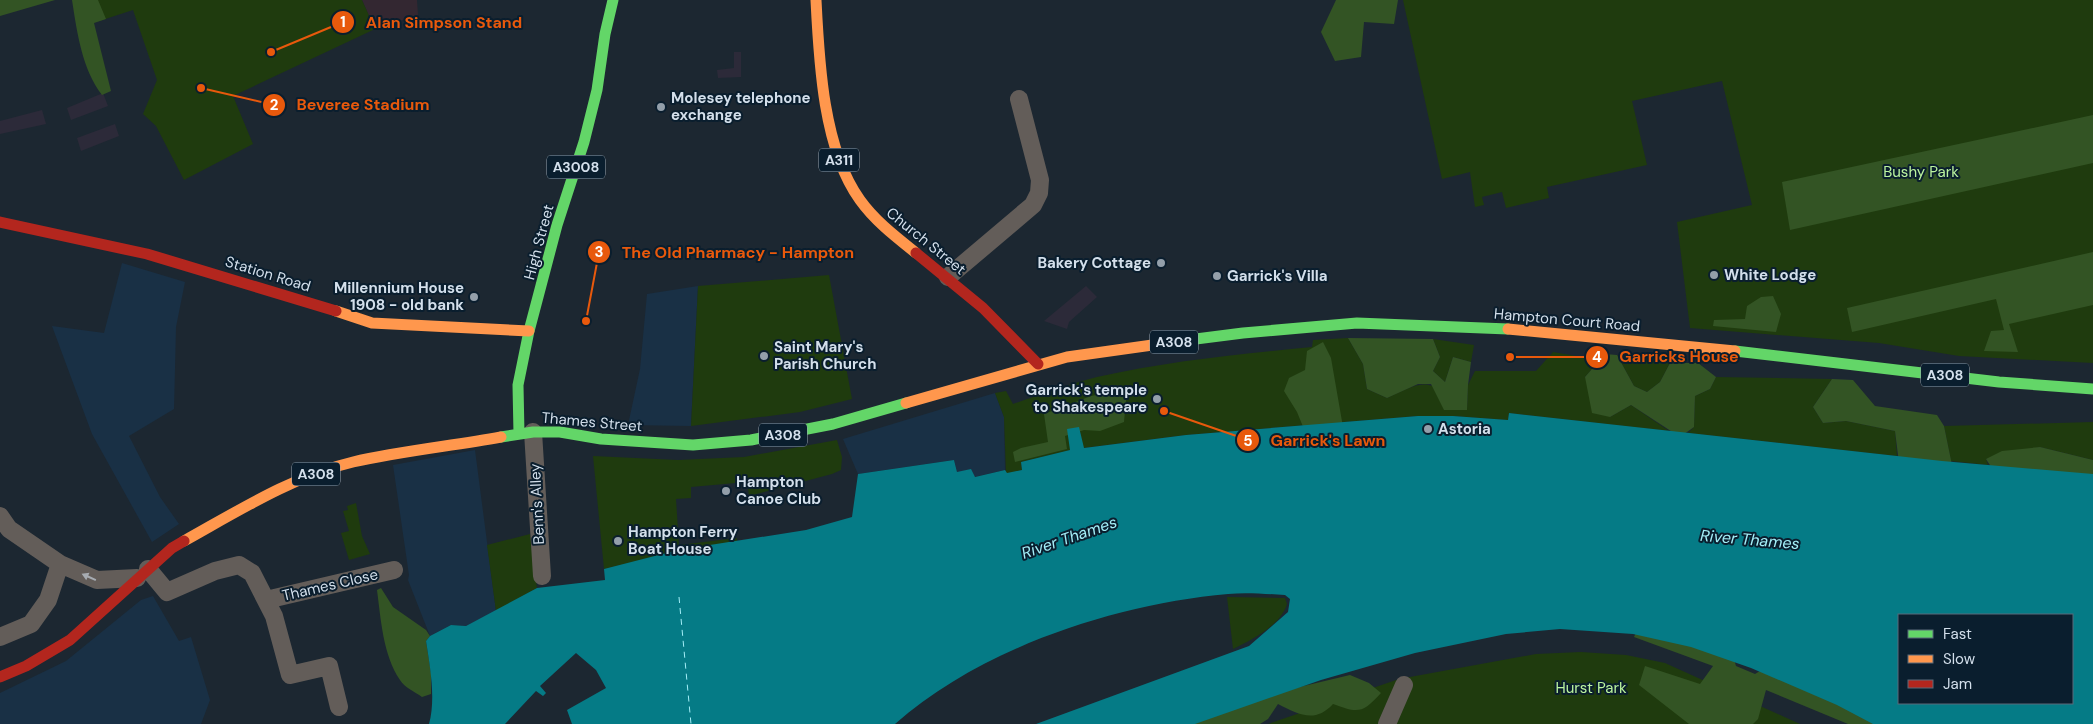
<svg xmlns="http://www.w3.org/2000/svg" width="2093" height="724" viewBox="0 0 2093 724" font-family="'DM Sans',sans-serif">
	<style>
		.built { fill: #193045 }
		.industrial { fill: #2c2a39 }
		.education { fill: #332731 }
		.green { fill: #1f3b0e }
		.forest { fill: #335424 }
		.water { fill: #057b86; fill-rule: evenodd }
		.lines { fill: none; stroke-linecap: round; stroke-linejoin: round }
		.ferry { stroke: #a4eff8; stroke-width: 1; stroke-dasharray: 6 5; stroke-linecap: butt }
		.street { stroke: #635d59; stroke-width: 18 }
		.fast { stroke: #63d668; stroke-width: 11 }
		.slow { stroke: #ff974d; stroke-width: 11 }
		.jam { stroke: #b3261e; stroke-width: 11 }
		.oneway { fill: #a6abb1 }
		.poi-dot { fill: #939faa; stroke: #0a1e2e; stroke-width: 2 }
		.labels { text-anchor: middle; stroke-width: 4; stroke-linejoin: round; paint-order: stroke }
		.shield { fill: #0a1e2e; stroke: #97a5b2; stroke-width: 1 }
		.shield-label { font-size: 14px; font-weight: bold; fill: #d3dfeb }
		.poi-label { font-size: 15px; font-weight: bold; fill: #d3dfeb; stroke: #0a1e2e; text-anchor: start }
		.park-label { font-size: 15px; fill: #bcf49f; stroke: #0a1e2e }
		.street-label { font-size: 15px; fill: #d3dfeb; stroke: #0a1e2e }
		.water-label { font-size: 16px; font-style: italic; fill: #a4eff8; stroke: #0a1e2e }
		.leader { fill: none; stroke: #e8590c; stroke-width: 2 }
		.callout-dot { fill: #e8590c; stroke: #0a1e2e; stroke-width: 2 }
		.mark-label { font-size: 15px; text-anchor: middle; font-weight: bold; fill: #fff }
		.callout-label { font-size: 16px; text-anchor: middle; font-weight: bold; fill: #e8590c; stroke: #0a1e2e; stroke-width: 4; stroke-linejoin: round; paint-order: stroke }
	</style>
	<rect width="100%" height="100%" fill="#1c2731"/>
	<path class="built" d="M 122,263 L 185,282 L 176,327 L 174,409 L 129,436 L 160,497 L 179,524 L 152,542 L 92,434 L 52,326 L 104,333 Z
		M 698,286 L 691,426 L 628,425 L 640,369 L 647,294 Z
		M 995,393 L 1004,417 L 1005,470 L 974,477 L 957,472 L 954,460 L 858,474 L 843,439 Z
		M 475,450 L 496,611 L 466,626 L 451,625 L 430,636 L 408,580 L 409,575 L 393,465 Z
		M 153,596 L 179,641 L 191,637 L 210,700 L 201,724 L 0,724 L 0,693 L 66,661 L 141,600 Z"/>
	<path class="industrial" d="M 734,52 L 741,52 L 741,77 L 718,78 L 717,70 L 734,68 Z
		M 103,93 L 108,106 L 71,120 L 67,108 Z
		M 42,110 L 46,124 L 0,134 L 0,121 Z
		M 115,124 L 119,136 L 81,151 L 77,138 Z
		M 1086,286 L 1097,297 L 1069,322 L 1067,329 L 1044,321 Z"/>
	<path class="education" d="M 362,0 L 417,0 L 418,15 L 375,29 Z"/>
	<path class="green" d="M 81,0 L 362,0 L 375,29 L 233,96 L 253,144 L 184,180 L 156,126 L 143,114 L 157,80 L 133,10 L 90,24 Z
		M 1403,0 L 2093,0 L 2093,363 L 1959,356 L 1879,343 L 1690,328 L 1677,222 L 1752,205 L 1722,81 L 1632,101 L 1647,165 L 1547,187 L 1549,198 L 1506,208 L 1502,192 L 1482,197 L 1484,205 L 1475,207 L 1470,172 L 1442,179 Z
		M 829,275 L 852,399 L 800,412 L 691,426 L 698,286 Z
		M 1348,338 L 1363,364 L 1367,389 L 1387,398 C 1433,376 1427,382 1467,409 L 1468,385 L 1475,371 L 1536,371 L 1553,352 L 1600,360 L 1585,377 L 1610,417 L 1631,405 L 1669,431 L 1509,413 L 1508,420 L 1453,416 L 1418,416 L 1186,435 L 1083,448 L 1079,427 L 1071,450 L 1021,462 L 1022,470 L 1006,474 L 1004,417 L 995,393 L 1006,391 L 1013,404 C 1040,395 1068,384 1097,377 C 1168,361 1240,354 1312,347 L 1313,340 Z
		M 1433,339 L 1474,345 L 1471,362 L 1453,357 L 1445,382 L 1433,371 L 1440,357 Z
		M 1617,355 L 1670,363 L 1660,382 L 1647,392 L 1634,386 Z
		M 1716,377 L 1832,379 L 1813,407 L 1823,423 L 1846,421 L 1895,431 L 1897,456 L 1688,433 L 1694,427 L 1695,396 L 1710,389 Z
		M 2093,422 L 2093,460 L 2040,447 L 1986,459 L 1988,465 L 1951,461 L 1944,426 Z
		M 837,440 L 842,457 L 841,470 L 832,474 L 749,496 L 747,482 L 691,487 L 691,498 L 676,499 L 679,545 L 737,538 L 737,542 L 678,551 L 604,569 L 593,456 L 678,460 L 744,457 Z
		M 356,503 L 362,536 L 370,554 L 349,560 L 341,533 L 349,531 L 343,511 L 348,510 L 347,506 Z
		M 530,534 L 537,588 L 496,611 L 487,545 Z
		M 1227,597 L 1285,598 L 1287,604 C 1281,625 1252,640 1233,649 Z
		M 1581,652 L 1626,655 L 1665,663 L 1800,724 L 1268,724 L 1399,679 L 1536,654 Z"/>
	<path class="forest" d="M 0,0 L 55,0 L 0,16 Z
		M 72,0 L 98,0 L 106,19 L 94,23 L 111,91 L 102,95 C 82,69 77,32 72,0 Z
		M 1336,0 L 1398,0 L 1394,24 L 1364,22 L 1361,57 L 1335,61 L 1321,32 Z
		M 2093,115 L 2093,163 L 1790,230 L 1782,182 Z
		M 2093,252 L 2093,305 L 2009,324 L 2018,352 L 1984,351 L 1991,331 L 2004,330 L 1996,299 L 1852,332 L 1847,308 Z
		M 1773,296 L 1781,314 L 1776,332 L 1713,326 L 1714,320 L 1745,319 L 1747,306 L 1761,297 Z
		M 1348,338 L 1433,339 L 1440,357 L 1433,371 L 1445,382 L 1453,357 L 1471,362 L 1468,385 L 1467,410 L 1444,410 L 1431,384 L 1418,384 L 1387,398 L 1367,389 L 1363,364 Z
		M 1323,342 L 1331,358 L 1343,427 L 1306,434 L 1297,412 L 1284,391 L 1289,378 L 1305,370 L 1307,351 Z
		M 1605,354 L 1617,355 L 1634,386 L 1647,392 L 1660,382 L 1670,363 L 1698,363 L 1716,377 L 1710,389 L 1695,396 L 1694,427 L 1680,437 L 1631,405 L 1610,417 L 1592,413 L 1585,377 Z
		M 1832,379 L 1853,380 L 1875,406 L 1937,415 L 1944,426 L 1952,465 L 1899,463 L 1895,431 L 1846,421 L 1823,423 L 1813,407 Z
		M 1127,389 L 1124,422 L 1100,431 L 1084,430 L 1065,436 L 1067,449 L 1015,462 L 1013,452 L 1021,448 L 1048,442 L 1044,414 L 1091,396 Z
		M 2040,447 L 2093,460 L 2093,497 L 2000,481 L 1986,459 L 2002,451 Z
		M 381,588 L 393,607 L 426,630 L 430,636 L 426,641 L 431,673 L 431,694 L 422,697 C 415,692 404,687 400,680 C 383,655 381,620 377,590 Z
		M 1641,622 L 1730,646 L 1736,666 L 1755,674 L 1786,655 L 1904,724 L 1848,724 L 1766,690 L 1758,719 L 1753,724 L 1689,724 L 1639,685 L 1645,666 L 1700,684 L 1713,666 L 1634,637 Z
		M 1350,675 L 1369,683 L 1381,693 C 1362,714 1358,713 1333,704 C 1315,724 1298,714 1278,704 L 1268,719 L 1260,724 L 1173,724 L 1240,701 Z"/>
	<path class="water" d="M 1509,413 L 1942,461 L 2093,474 L 2093,724 L 1873,724 L 1837,705 L 1751,668 L 1691,647 L 1633,634 L 1560,629 L 1506,634 L 1415,653 L 1321,680 L 1195,724 L 1036,724 L 1249,646 L 1288,612 L 1290,599 L 1285,595 C 1266,594 1246,592 1228,594 C 1115,604 981,648 895,724 L 572,724 L 567,710 L 606,688 L 596,670 L 576,653 L 540,686 L 546,693 L 543,696 L 536,691 L 505,724 L 429,724 C 436,699 430,667 426,641 L 430,636 L 451,625 L 466,626 L 537,588 L 605,580 L 604,569 L 678,550 L 806,530 L 852,517 L 858,474 L 954,460 L 957,472 L 971,469 L 975,477 L 1005,470 L 1007,473 L 1022,470 L 1021,462 L 1070,450 L 1067,429 L 1079,427 L 1084,448 L 1186,435 L 1418,416 L 1453,416 L 1508,420 ZM 1899,615 L 2072,615 L 2072,703 L 1899,703 Z"/>
	<g class="lines">
		<path class="ferry" d="M 679,597 L 691,724"/>
		<path class="street" d="M 948,277 L 1033,205 L 1039,193 L 1040,180 L 1019,99
			M 533,432 L 542,576
			M 0,516 L 9,529 L 60,564 L 97,580 L 137,578
			M 148,569 L 167,592 L 215,571 L 239,565 L 252,573 L 274,616 L 290,675 L 329,666 L 339,707
			M 266,600 L 394,570
			M 0,637 L 31,624 L 48,600 L 60,564
			M 1387,724 L 1404,685"/>
		<path class="fast" d="M 1188,340 L 1243,333 L 1357,323 L 1508,329
			M 1735,351 L 1999,382 L 2093,389
			M 519,434 L 518,385 L 529,331 L 557,225 L 584,142 L 597,90 L 605,34 L 613,0
			M 501,437 L 533,432 L 560,432 L 601,439 L 693,445 L 751,440 L 833,424 L 906,403"/>
		<path class="slow" d="M 816,0 C 819,61 823,149 860,200 C 875,221 896,237 916,253
			M 336,311 L 372,323 L 529,331
			M 1508,329 L 1735,351
			M 906,403 L 1067,357 L 1188,340
			M 184,541 C 238,511 293,476 353,462 C 401,451 452,446 501,437"/>
		<path class="jam" d="M 0,222 L 147,254 L 336,311
			M 916,253 L 983,308 L 1038,364
			M 0,677 L 26,666 L 70,640 L 172,548 L 184,541"/>
	</g>
	<defs><path id="oneway-solid" d="M-6-.8H1V-3.2L6.5 0L1 3.2V.8H-6Z" transform="scale(1.25)"/></defs>
	<use class="oneway" href="#oneway-solid" transform="translate(89 577) rotate(-156)"/>
	<g class="poi-dot">
		<circle cx="661" cy="107" r="5"/>
		<circle cx="1161" cy="263" r="5"/>
		<circle cx="1714" cy="275" r="5"/>
		<circle cx="1217" cy="276" r="5"/>
		<circle cx="474" cy="297" r="5"/>
		<circle cx="764" cy="356" r="5"/>
		<circle cx="1157" cy="399" r="5"/>
		<circle cx="1428" cy="429" r="5"/>
		<circle cx="726" cy="491" r="5"/>
		<circle cx="618" cy="541" r="5"/>
	</g>
	<g class="labels">
		<g class="shield">
			<rect x="819" y="148.5" width="40" height="23" rx="4"/>
			<rect x="547" y="155.5" width="58" height="23" rx="4"/>
			<rect x="1150" y="330.5" width="48" height="23" rx="4"/>
			<rect x="1921" y="363.5" width="48" height="23" rx="4"/>
			<rect x="759" y="423.5" width="48" height="23" rx="4"/>
			<rect x="292" y="462.5" width="48" height="23" rx="4"/>
		</g>
		<g class="shield-label">
			<text x="839" y="165">A311</text>
			<text x="576" y="172">A3008</text>
			<text x="1174" y="347">A308</text>
			<text x="1945" y="380">A308</text>
			<text x="783" y="440">A308</text>
			<text x="316" y="479">A308</text>
		</g>
		<g class="poi-label">
			<text x="671" y="103">Molesey telephone<tspan x="671" dy="17">exchange</tspan></text>
			<text x="1151" y="268" text-anchor="end">Bakery Cottage</text>
			<text x="1724" y="280">White Lodge</text>
			<text x="1227" y="281">Garrick's Villa</text>
			<text x="464" y="293" text-anchor="end">Millennium House<tspan x="464" dy="17">1908 - old bank</tspan></text>
			<text x="774" y="352">Saint Mary's<tspan x="774" dy="17">Parish Church</tspan></text>
			<text x="1147" y="395" text-anchor="end">Garrick's temple<tspan x="1147" dy="17">to Shakespeare</tspan></text>
			<text x="1438" y="434">Astoria</text>
			<text x="736" y="487">Hampton<tspan x="736" dy="17">Canoe Club</tspan></text>
			<text x="628" y="537">Hampton Ferry<tspan x="628" dy="17">Boat House</tspan></text>
		</g>
		<g class="park-label">
			<text x="1921" y="177">Bushy Park</text>
			<text x="1591" y="693">Hurst Park</text>
		</g>
		<g class="street-label">
			<text transform="translate(926 241) rotate(39)" y="5">Church Street</text>
			<text transform="translate(539 242) rotate(-75)" y="5">High Street</text>
			<text transform="translate(268 274) rotate(17)" y="5">Station Road</text>
			<text transform="translate(1567 320) rotate(5)" y="5">Hampton Court Road</text>
			<text transform="translate(592 422) rotate(5)" y="5">Thames Street</text>
			<text transform="translate(537 504) rotate(-93)" y="5">Benn's Alley</text>
			<text transform="translate(330 585) rotate(-13)" y="5">Thames Close</text>
		</g>
		<g class="water-label">
			<text transform="translate(1069 537) rotate(-19)" y="6">River Thames</text>
			<text transform="translate(1750 539) rotate(5)" y="6">River Thames</text>
		</g>
	</g>
	<path class="leader" d="M271 52L343 22M201 88L274 105M586 321L599 252M1510 357L1597 357M1164 411L1248 440"/>
	<g class="callout-dot">
		<circle cx="271" cy="52" r="5"/>
		<circle cx="201" cy="88" r="5"/>
		<circle cx="586" cy="321" r="5"/>
		<circle cx="1510" cy="357" r="5"/>
		<circle cx="1164" cy="411" r="5"/>
		<circle cx="343" cy="22" r="12"/>
		<circle cx="274" cy="105" r="12"/>
		<circle cx="599" cy="252" r="12"/>
		<circle cx="1597" cy="357" r="12"/>
		<circle cx="1248" cy="440" r="12"/>
	</g>
	<g class="mark-label">
		<text x="343" y="27">1</text>
		<text x="274" y="110">2</text>
		<text x="599" y="257">3</text>
		<text x="1597" y="362">4</text>
		<text x="1248" y="446">5</text>
	</g>
	<g class="callout-label">
		<text x="444" y="28">Alan Simpson Stand</text>
		<text x="363" y="110">Beveree Stadium</text>
		<text x="738" y="258">The Old Pharmacy - Hampton</text>
		<text x="1679" y="362">Garricks House</text>
		<text x="1328" y="446">Garrick's Lawn</text>
	</g>
	<rect x="1898" y="614" width="175" height="90" fill="#0a1e2e" stroke="#5a6b7a"/>
	<rect x="1908" y="630" width="25" height="8" fill="#63d668" stroke="#5a6b7a"/>
	<text x="1943" y="639" font-size="15" fill="#d3dfeb">Fast</text>
	<rect x="1908" y="655" width="25" height="8" fill="#ff974d" stroke="#5a6b7a"/>
	<text x="1943" y="664" font-size="15" fill="#d3dfeb">Slow</text>
	<rect x="1908" y="680" width="25" height="8" fill="#b3261e" stroke="#5a6b7a"/>
	<text x="1943" y="689" font-size="15" fill="#d3dfeb">Jam</text>
</svg>
